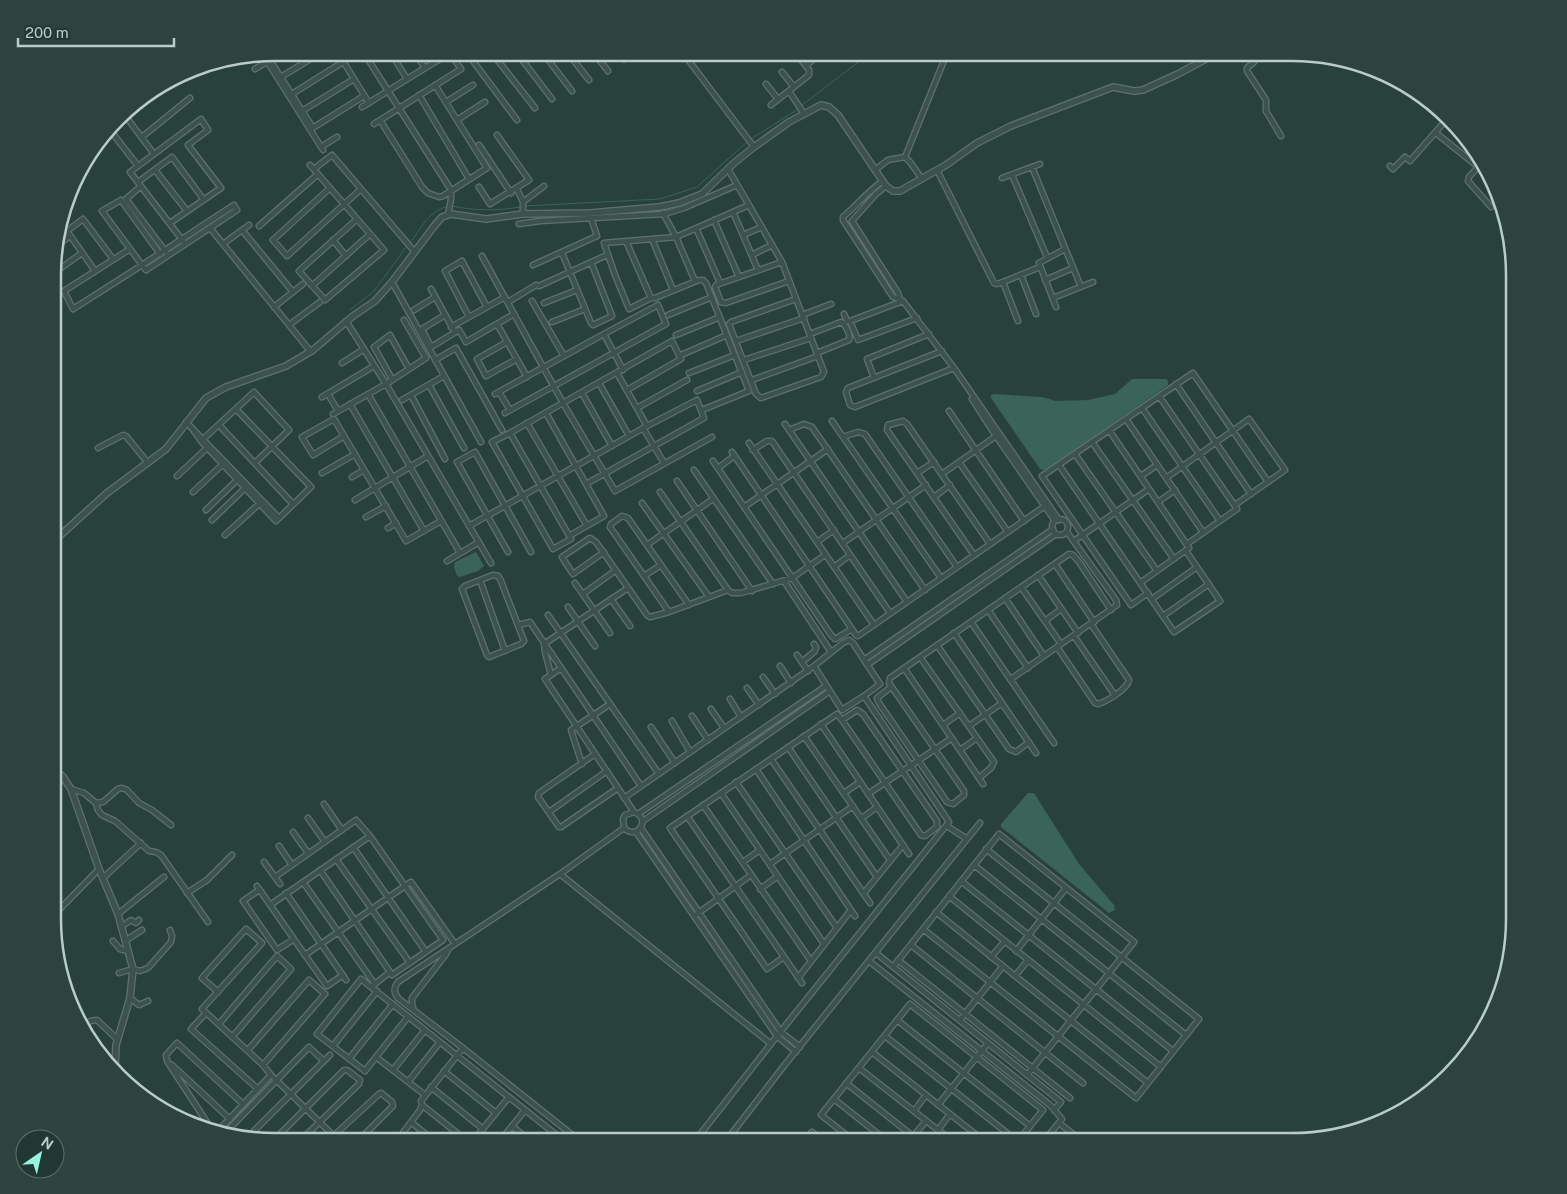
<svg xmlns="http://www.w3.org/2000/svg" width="1567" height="1194" viewBox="0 0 1567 1194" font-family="'Public Sans',sans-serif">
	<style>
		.water { fill: #3a6359 }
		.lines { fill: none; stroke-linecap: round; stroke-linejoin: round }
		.stream { stroke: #3a6359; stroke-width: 1 }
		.minor-casing { stroke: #5e726d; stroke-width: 7 }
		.tertiary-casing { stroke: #5e726d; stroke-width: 8 }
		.minor { stroke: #3d524d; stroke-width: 4.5 }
		.tertiary { stroke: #3d524d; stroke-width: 5.5 }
		.rim { fill: none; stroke: #baccc8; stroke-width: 2.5 }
	</style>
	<rect width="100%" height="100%" fill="#28423b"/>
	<path class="water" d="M 1132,379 L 1166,379 L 1168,381 L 1168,385 L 1045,470 L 1040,469 L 991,398 L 991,395 L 994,394 L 1042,397 L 1056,401 L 1088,400 L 1115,394 Z
		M 476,552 L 484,566 L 478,571 L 460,577 L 457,576 L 454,567 L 455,562 Z
		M 1028,793 L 1034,793 L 1079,864 L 1114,905 L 1115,910 L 1109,913 L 1001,827 L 1001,824 Z"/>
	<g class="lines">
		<path class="stream" d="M 801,106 L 870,53
			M 751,139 L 798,109
			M 452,206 C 476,211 496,211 520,207
			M 524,206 L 660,199 L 697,187 L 748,141
			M 410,243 C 421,228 429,210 449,206
			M 350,310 L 374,291 L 407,246"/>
		<g class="minor-casing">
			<path id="minor" d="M 338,53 L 369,103
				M 364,53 L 451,190 L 451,199 L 448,215
				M 391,53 L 407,79
				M 415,53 L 425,68 L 450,53
				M 467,53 L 517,120
				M 492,53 L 535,108
				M 517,53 L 552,99
				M 543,53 L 572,91
				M 568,53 L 589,80
				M 594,53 L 608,71
				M 619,53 L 624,59
				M 683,53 L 754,147
				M 1247,53 L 1254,62 L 1247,68 L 1247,71 L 1266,100 L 1266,111 L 1281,136
				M 459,57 L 464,53
				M 270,60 L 313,128
				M 267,61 L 323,150
				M 806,66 L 820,53
				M 255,69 L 281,53
				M 782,72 L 794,87
				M 281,77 L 320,53
				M 766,84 L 778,99
				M 789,91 L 804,114
				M 292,94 L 343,62
				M 419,95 L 469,179
				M 446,102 L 473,85
				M 771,105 L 809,75 L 809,70 L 796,53
				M 362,107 L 425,68
				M 302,111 L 354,79
				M 124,114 L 154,154
				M 380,120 L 422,187 L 428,193 L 439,197 L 443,196 L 487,168 L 435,85
				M 457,120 L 485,102
				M 374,124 L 461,69 L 450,53
				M 311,129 L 364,96
				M 110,130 L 138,166
				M 1436,133 L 1492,178
				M 142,137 L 190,98
				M 479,145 L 511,193
				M 321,147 L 337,137
				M 905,157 L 947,53
				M 310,165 L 384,250 L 325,300 L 299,271 L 357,219
				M 1390,166 L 1393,169 L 1405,157 L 1410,161 L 1447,119
				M 1032,167 L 1081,287
				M 1478,167 L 1469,177 L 1468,181 L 1491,207
				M 314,169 L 332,155 L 414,251
				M 728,169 L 782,262 L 824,372 L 821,377 L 761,398 L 756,394 L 729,324 L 731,322 L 796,299
				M 155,170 L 187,211
				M 875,170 L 888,160 L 905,157 L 910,162 L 922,179
				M 937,170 L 994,283 L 997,284 L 1003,282 L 1040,267
				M 1012,175 L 1047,257
				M 1002,178 L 1040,164
				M 883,181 C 868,191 857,205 843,217 L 843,220 L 893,297 L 903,301 L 954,368 L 1059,520
				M 138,182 L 172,157 L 204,200
				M 141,186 L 126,199 L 166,252
				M 886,186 L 876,194 L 852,221 L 898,293 L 900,299
				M 479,187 L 490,204 L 529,180 L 497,135
				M 330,188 L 273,240 L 287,256 L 361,189
				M 517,189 L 523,202 L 523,214
				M 523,202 L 544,186
				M 733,212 L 758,270
				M 663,213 L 676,237 L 695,281
				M 714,220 L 739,277
				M 170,223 L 221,188 L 188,145 L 208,130 L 201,119 L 130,172 L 183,241
				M 519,224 L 540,221 L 664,214 L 684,208 L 737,185
				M 259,226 L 318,174
				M 210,228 L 311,352
				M 696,228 L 720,283
				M 242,230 L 293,292
				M 743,235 L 762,227
				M 652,239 L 673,290
				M 333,240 L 346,256
				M 626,241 L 651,298 L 655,298 L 699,280 L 703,280 L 706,283 L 749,391 L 702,410
				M 223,244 L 249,225
				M 54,247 L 70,236
				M 130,249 L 64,291 L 73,309 C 127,275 181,240 234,205 L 237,210 L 146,270 L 142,265 L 102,211 L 121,200 L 160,254
				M 562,253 L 591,323 L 593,325 L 612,316 L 591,262
				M 752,255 L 772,245
				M 482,256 L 563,403 L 615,491 L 712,437
				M 782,262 L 716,285 L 715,287 L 721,302 L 726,303 L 789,281
				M 533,265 L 597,236 L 591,218
				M 95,271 L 67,231 L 83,219 L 113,259
				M 54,273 L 82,253
				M 1021,275 L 1036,314
				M 1045,280 L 1073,268
				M 392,282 L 481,442
				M 1003,282 L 1018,321
				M 312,286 L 370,234
				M 539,286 L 607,255
				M 431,289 L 453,329
				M 651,298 L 629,309 L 615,275 L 604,243 L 676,237 L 749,205
				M 1053,298 L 1093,282
				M 532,301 L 564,356
				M 508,302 L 536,285
				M 544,303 L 577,290
				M 274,307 L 303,284
				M 1056,307 L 1039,263 L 1065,249
				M 414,310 L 435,297
				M 844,314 L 847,321 L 850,321 L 858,340 L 917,318
				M 445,315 L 422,329 L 431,347 L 459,330 L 466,342 L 514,314
				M 668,315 L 712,297
				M 802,315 L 831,304
				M 469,317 L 445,271 L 462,261 L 487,307
				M 346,321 L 386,384 L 491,563
				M 850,321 L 903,301
				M 552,322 L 585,309
				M 497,324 L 527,377
				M 289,325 L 320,302
				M 451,327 L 505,297
				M 810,334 L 841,322 C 846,325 851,335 849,340 L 817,353
				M 676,335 L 720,317
				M 736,341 L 804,318
				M 507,342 L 477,359 L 486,376 L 517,359
				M 942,351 L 848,388 L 846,392 L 850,405 L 855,407 L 954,368
				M 681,355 L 727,335
				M 435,360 L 456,348 L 502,430
				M 744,360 L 811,338
				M 342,363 L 364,349
				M 689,373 L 735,355
				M 874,378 L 867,359 L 929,334
				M 392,379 L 374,347 L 390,335 L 409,369
				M 752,380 L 818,356
				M 599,383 L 629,436
				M 1176,384 L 1251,494
				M 429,385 L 464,448
				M 697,391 L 742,372
				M 499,392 L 510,410
				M 582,393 L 612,446
				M 328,394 L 338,411
				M 368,394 L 460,553
				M 495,394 L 604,334 L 623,370
				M 411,395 L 445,459
				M 1159,396 L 1237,509 L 1187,544
				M 322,397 L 374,366
				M 972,399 L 996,436 L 1055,521
				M 402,400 L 444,376
				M 350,404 L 424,531
				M 637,408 L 687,380
				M 1142,408 L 1220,521
				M 949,411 L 1024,521
				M 505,413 L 666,324 L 658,305 L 604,334
				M 546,413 L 604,516 L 569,536
				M 333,414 L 386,384 L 426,358 L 404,320
				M 1126,419 L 1203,532
				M 832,421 L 941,578
				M 186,422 L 279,518
				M 527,423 L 587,526
				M 785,424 L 907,602
				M 219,425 L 293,504
				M 647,426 L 697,400 L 704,418 L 654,446 L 664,463
				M 789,430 L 804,424 L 812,427 L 925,590
				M 1109,430 L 1189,548 L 1140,583
				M 194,431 L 201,441 L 276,521 L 311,487 L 236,409
				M 510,433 L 571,539 L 553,549 L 492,442 Z
				M 510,433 L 672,341 L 681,359 L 627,390
				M 344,436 L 313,455 L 302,437 L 334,419 L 406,541 L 441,521
				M 843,437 L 858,432 L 865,434 L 957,567
				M 201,441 L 254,392 L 289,430 L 255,463
				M 1092,442 L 1174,559
				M 749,443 L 874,625
				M 98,448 L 123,435 L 126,436 L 148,463
				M 753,450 L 767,441 L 772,441 L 890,613
				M 732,452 L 856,635 L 858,636 L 1045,506
				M 1075,454 L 1157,571
				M 713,461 L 831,635 L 835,639 L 852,629
				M 959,462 L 1008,532
				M 1059,465 L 1174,632 L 1220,601 L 1186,551
				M 718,468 L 734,456
				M 694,470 L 773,584
				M 322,473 L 355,454
				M 917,473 L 934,462
				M 942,474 L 996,436
				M 177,476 L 207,448
				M 1141,476 L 1157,465
				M 352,477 L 364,470
				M 1166,478 L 1249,419 L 1285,470 L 1235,505
				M 677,481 L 752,591
				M 586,484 L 654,446 L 643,428
				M 193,492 L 223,464
				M 660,492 L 728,590 L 732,593 L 741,593 L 792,578 L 825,555
				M 934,497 L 950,485
				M 355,500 L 428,456
				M 1158,502 L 1175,490
				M 642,503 L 709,597
				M 744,507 L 828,449
				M 206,510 L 239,478
				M 366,517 L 386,506
				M1052 527a8 8 0 1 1 16 0a8 8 0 1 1-16 0Z
				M 212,520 L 247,486
				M 469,526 L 647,426 L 617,373
				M 388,528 L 396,523
				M 225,535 L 260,503
				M 1074,541 L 1149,489
				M 817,542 L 834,530
				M 843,543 L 926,485
				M 647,545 L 713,499
				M 508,552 L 457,462 L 475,452 L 531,552
				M 604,552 L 573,574 L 562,557 L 590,538 L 596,542 L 647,615 L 650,617 L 669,612 L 728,590
				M 974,555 L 887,430 L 888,425 L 903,421 L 907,424 L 990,544
				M 447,561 L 479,542
				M 1055,564 L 1094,622
				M 834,567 L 850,555
				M 493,575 L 498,576 L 501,581 L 524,641 L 521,644 L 489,657 L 487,655 L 462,589 L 465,586 Z
				M 1038,575 L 1078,633
				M 644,576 L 661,565
				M 480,580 L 505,651
				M 784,581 L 831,652
				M 575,583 L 610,633
				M 1021,587 L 1061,644
				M 1148,593 L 1131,605 L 1042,476 L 1193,373 L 1268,482
				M 583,594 L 616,570
				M 1005,598 L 1044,656
				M 611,599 L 630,626
				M 1152,599 L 1197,567
				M 568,607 L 595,646
				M 988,610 L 1028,668
				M 669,612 L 610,527 L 611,524 L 622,516 L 628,518 L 689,605
				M 548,615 L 659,774
				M 1163,616 L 1209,584
				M 1045,621 L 1061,609
				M 971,622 L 1054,743
				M 518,625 L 530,622 L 641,786
				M 954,633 L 1036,753
				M 1074,636 L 1114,694
				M 849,640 L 853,643 L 880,684 L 864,696 L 842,710 L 814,666 L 843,643 Z
				M 937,645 L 1009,749 L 1016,752 L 1029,742
				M 1057,647 L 1095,703 L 1098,704 C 1108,701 1127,689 1129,680 L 1091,624
				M 797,655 L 808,671
				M 920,657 L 994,762 L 991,768 L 979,778
				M 864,660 L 1053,529
				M 802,662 L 815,651 L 816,647 L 814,644
				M 867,665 L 1056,534
				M 780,666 L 791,683
				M 561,668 L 545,679 L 634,812 C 652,819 637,841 624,828 L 623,819 L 625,815 L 634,812
				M 904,668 L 983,784
				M 551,675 L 545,652 L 544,644 L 628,588
				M 763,677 L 775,694
				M 1011,679 L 1117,605 L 1116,600 L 1067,532
				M 891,687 L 877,698 L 879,703 L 947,802 L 953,804 L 964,795 L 964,791 L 889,683 L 890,678 L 1069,554 L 1073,555 L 1079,562 L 1111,610
				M 747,688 L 759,705
				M 730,699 L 741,717
				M 711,709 L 724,728
				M 692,716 L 708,740
				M 672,721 L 690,752
				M 821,724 L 909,854
				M 943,725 L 960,713
				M 969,726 L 1002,703
				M 651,727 L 675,763
				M 804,736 L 890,860
				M 788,747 L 877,877
				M 960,750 L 977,738
				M 595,754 L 539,793 L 538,797 L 559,827 L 561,827 L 618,788
				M 771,759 L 870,903
				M 582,764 L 571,730 L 610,704
				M 756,769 L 855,916
				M 736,782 L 837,928
				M 71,789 L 84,793 L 96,803 L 98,810 L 102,815 L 115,821 L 149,851 L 156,852 L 161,855 L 208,922
				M 721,793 L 824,944
				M 844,793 L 860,782
				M 868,794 L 952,738
				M 624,798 L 814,666
				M 96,803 L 103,802 L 118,789 L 122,788 L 127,790 L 139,803 L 152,810 L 171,825
				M 324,804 L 342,830
				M 703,805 L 811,961
				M 549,812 L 607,771
				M 638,814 L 826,686
				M 687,816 L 802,983
				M 308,818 L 325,842
				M 862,818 L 877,807
				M 643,821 L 830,691
				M 947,826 L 967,839 L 980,823
				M 641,828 L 781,1032 L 800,1047
				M 293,832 L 308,853
				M 636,832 L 777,1036 L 695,1141
				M 279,846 L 292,865
				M 353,847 L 426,952
				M 336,859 L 410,963
				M 264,862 L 280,884
				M 743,862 L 760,850
				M 770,864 L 853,806
				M 974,865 L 1186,1035
				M 320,870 L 390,972
				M 560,874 L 771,1044
				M 275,877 L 356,820 L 370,836 L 405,886 L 411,882 L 455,944
				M 103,878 L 141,843
				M 961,881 L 1173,1051
				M 303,882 L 374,983
				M 257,886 L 305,955 L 405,886 L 443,940 L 392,975 L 390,972 L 371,987
				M 760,889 L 778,876
				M 259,890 L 243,901 L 277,950 L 294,939
				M 187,893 L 207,880 L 232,855
				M 286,893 L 346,980
				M 864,893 L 903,845
				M 949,896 L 1161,1067
				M 270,905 L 370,836
				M 936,912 L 1148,1083
				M 118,914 L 164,877
				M 697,914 L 751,875
				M 53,916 L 99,869
				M 121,927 L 131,920 L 136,923 L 139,920
				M 923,929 L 1136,1098 L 1199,1019 L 986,849
				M 113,941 L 120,949 L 128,951
				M 125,941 L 142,930
				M 911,945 L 1083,1083
				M 1016,951 L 1066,888
				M 876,953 L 1061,1102 L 1054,1110
				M 59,955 L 60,956
				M 305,955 L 327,986 L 343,975
				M 784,957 L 767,969 L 670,828 L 837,714 L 842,720 L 921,835 L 925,836 L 937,827 L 937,821 L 863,714 L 857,710 L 842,720
				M 991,957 L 1005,941
				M 898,960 L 1070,1098
				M 869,961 L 1050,1105 L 1062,1119 L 1044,1141
				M 893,967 L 999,834 L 1134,942 L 1027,1075
				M 119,973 L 133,969 L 140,971 L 148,968 L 171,942 L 172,936 L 170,930
				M 1015,976 L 1028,960
				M 798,978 L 851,910
				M 218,992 L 202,978 L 246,929 L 262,943 L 202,1009 L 263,1065 L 271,1075 L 339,1141
				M 130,998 L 139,1005 L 148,1001
				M 413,1007 L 412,1005 L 412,998 L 446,954 L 449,948
				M 206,1013 L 191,1029 L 258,1089
				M 897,1020 L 1030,1126
				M 960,1020 L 1003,966
				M 219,1024 L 277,956 L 291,969 L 233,1036
				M 84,1028 L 90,1021 L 97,1020 L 117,1039
				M 885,1036 L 1017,1141
				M 333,1046 L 377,991
				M 248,1050 L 309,980 L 325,994 L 263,1065
				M 796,1052 L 777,1036 L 949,822 L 864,696
				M 872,1052 L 984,1141
				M 376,1057 L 408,1017
				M 349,1059 L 393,1004
				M 324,1061 L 330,1055
				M 172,1065 L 230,1119
				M 859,1068 L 952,1141
				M 393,1070 L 425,1030
				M 444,1071 L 496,1113
				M 408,1082 L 440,1042
				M 846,1083 L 919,1141
				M 431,1087 L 483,1129
				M 425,1095 L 376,1057 L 365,1071 L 317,1034 L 361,979 L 564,1141
				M 834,1099 L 887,1141
				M 422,1105 L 467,1141
				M 938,1105 L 988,1043
				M 914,1111 L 926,1095
				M 411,1122 L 434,1141
				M 1059,1123 L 1082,1141
				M 512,1126 L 530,1141
				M 212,1130 L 167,1061 L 166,1055 L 177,1043 L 243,1104
				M 938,1130 L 950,1114
				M 218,1131 L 271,1075
				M 225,1133 L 309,1047 L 324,1061 L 247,1138
				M 273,1141 L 344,1070 L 347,1070 L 360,1080 L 359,1084 L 300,1141
				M 328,1141 L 379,1094 L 381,1093 L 392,1102 L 393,1106 L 358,1141
				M 387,1141 L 390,1138
				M 402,1141 L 399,1138 L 420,1110 L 422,1105 L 421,1101 L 463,1048
				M 473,1141 L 509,1097
				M 500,1141 L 525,1110
				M 580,1141 L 463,1048 L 399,999 C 394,994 393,988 398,982 L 560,874 L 624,828
				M 726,1141 L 783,1067 L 967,839
				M 805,1141 L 812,1132 L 823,1141
				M 854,1141 L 821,1115 L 910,1004 L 1043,1110 L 1018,1141
				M 909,1141 L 926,1121"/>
		</g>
		<g class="tertiary-casing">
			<path id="tertiary" d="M 54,541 L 107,493 L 166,449 L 206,398 L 226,387 L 286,366 L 313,350 L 353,316 L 375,301 L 392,282 L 435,225 L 442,217 L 451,214 L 486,219 L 523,214 L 590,213 L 659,207 L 679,203 L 702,194 L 734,163 L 754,147 L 789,122 L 821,105 L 829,107 L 838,115 L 886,186 L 893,191 L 900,191 L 946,165 L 977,143 L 1011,126 L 1113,87 L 1134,91 L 1143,90 L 1178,74 L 1217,53
				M 53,768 L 63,777 L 71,789 L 99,869 L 118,914 L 133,969 L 130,998 L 116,1045 L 115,1069"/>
		</g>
		<use href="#minor" class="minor"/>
		<use href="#tertiary" class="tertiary"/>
	</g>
	<path d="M0 0H1567V1194H0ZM275 61H1292A214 214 0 0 1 1506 275V919A214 214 0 0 1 1292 1133H275A214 214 0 0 1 61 919V275A214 214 0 0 1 275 61Z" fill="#2d433e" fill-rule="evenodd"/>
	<path class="rim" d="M275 61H1292A214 214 0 0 1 1506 275V919A214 214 0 0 1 1292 1133H275A214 214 0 0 1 61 919V275A214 214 0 0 1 275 61Z"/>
	<g transform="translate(40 1154) rotate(34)"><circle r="24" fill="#213732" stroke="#5e736e"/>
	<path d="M0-4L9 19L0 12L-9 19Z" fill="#97f3e0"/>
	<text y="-8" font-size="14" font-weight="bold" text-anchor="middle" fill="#baccc8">N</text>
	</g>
	<path d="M18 38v8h156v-8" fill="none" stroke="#baccc8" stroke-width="2.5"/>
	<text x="25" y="38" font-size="15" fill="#baccc8" stroke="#213732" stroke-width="4" paint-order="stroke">200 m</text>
</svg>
